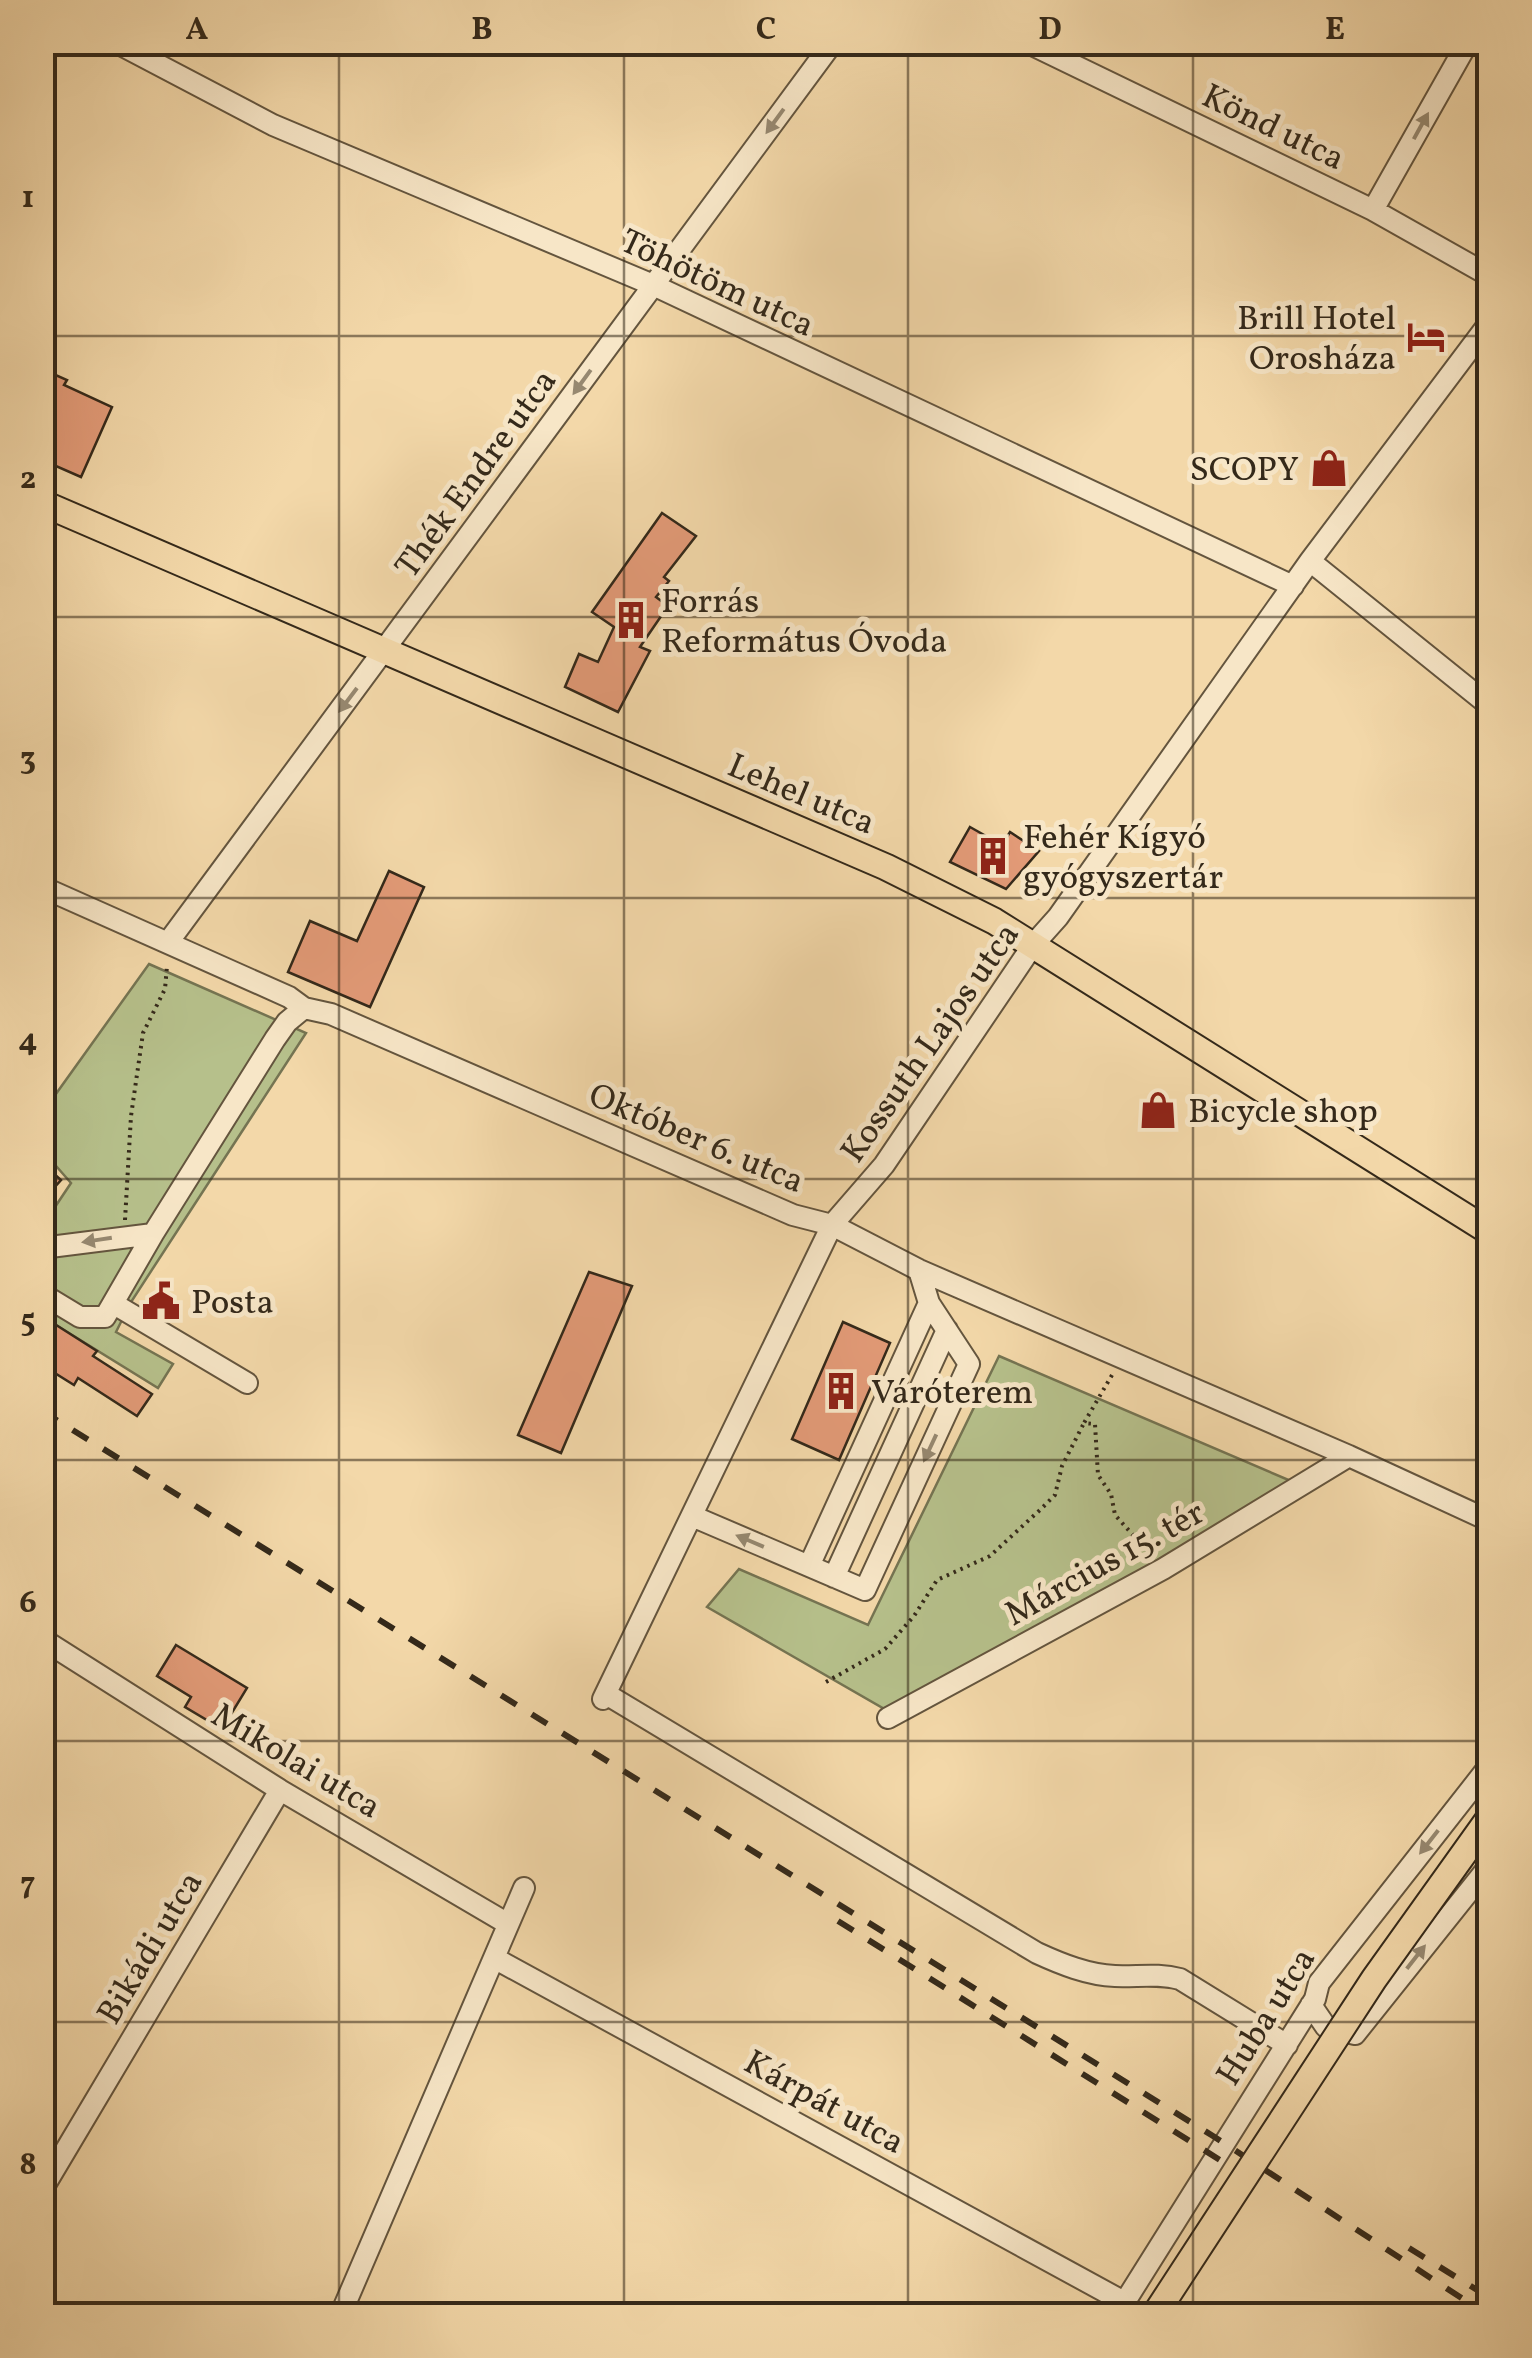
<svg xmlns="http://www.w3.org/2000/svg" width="1532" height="2358" viewBox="0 0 1532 2358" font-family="Vollkorn,serif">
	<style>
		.green { fill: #b6c08b; stroke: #757452; stroke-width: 2.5 }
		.building { fill: #e29a77; stroke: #34291a; stroke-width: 2.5 }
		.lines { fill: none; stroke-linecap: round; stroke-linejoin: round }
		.minor-casing { stroke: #64553e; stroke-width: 24 }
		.major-casing { stroke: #34291a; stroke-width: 29 }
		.path { stroke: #34291a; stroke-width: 4; stroke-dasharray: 2.5 5; stroke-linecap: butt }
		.minor { stroke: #f7e6c7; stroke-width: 20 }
		.major { stroke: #f3d8a9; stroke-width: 25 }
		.rail { stroke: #34291a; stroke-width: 6; stroke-dasharray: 18 18; stroke-linecap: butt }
		.major-bridge-casing { stroke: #34291a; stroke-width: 29; stroke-linecap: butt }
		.major-bridge { stroke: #f3d8a9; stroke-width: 25 }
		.oneway { fill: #968870 }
		.grid { fill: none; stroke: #34291a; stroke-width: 2.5; stroke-opacity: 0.55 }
		.labels { text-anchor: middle; stroke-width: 10; stroke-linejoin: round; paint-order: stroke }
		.street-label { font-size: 35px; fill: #34291a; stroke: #f7e6c7 }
		.poi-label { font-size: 35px; fill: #34291a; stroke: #f7e6c7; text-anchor: start }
		.neatline { fill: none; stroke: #34291a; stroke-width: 4 }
		.grid-label { font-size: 32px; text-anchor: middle; font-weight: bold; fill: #34291a }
	</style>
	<rect width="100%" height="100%" fill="#f3d8a9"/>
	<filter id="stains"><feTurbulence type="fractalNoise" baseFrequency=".002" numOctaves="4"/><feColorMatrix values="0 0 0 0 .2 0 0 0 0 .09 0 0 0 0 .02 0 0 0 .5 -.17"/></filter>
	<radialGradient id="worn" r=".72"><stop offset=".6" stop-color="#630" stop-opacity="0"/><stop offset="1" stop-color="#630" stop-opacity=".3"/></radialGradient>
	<path class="green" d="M 149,964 L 306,1033 L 131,1302 L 116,1332 L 173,1364 L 158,1388 L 43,1317 L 43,1225 L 71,1183 L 43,1151 L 43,1112 Z
		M 999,1356 L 1305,1487 L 888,1711 L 707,1607 L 739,1569 L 868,1625 Z"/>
	<path class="building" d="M 42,369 L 67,380 L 64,385 L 112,407 L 81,477 L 42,460 Z
		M 662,513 L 696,536 L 664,577 L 669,581 L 656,597 L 668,606 L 640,647 L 650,651 L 618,712 L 565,687 L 579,654 L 598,662 L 614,627 L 592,612 Z
		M 970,827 L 1002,845 L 1010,832 L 1039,851 L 1006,889 L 950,862 Z
		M 389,871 L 424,887 L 370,1007 L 288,972 L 310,921 L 357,941 Z
		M 42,1163 L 61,1180 L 42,1201 Z
		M 589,1272 L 632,1286 L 561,1453 L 518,1435 Z
		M 42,1316 L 97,1351 L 93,1356 L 152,1394 L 137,1416 L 78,1378 L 74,1385 L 42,1365 Z
		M 843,1322 L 890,1343 L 839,1460 L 792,1439 Z
		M 176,1645 L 247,1688 L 222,1729 L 185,1707 L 191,1697 L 157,1676 Z"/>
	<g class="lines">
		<g class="minor-casing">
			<path id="minor" d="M 115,42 L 273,125 L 653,285 L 1293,586
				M 1026,42 L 1373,210 L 1490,276
				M 1485,42 L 1490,45
				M 1373,210 L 1468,42
				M 1310,561 L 1490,706
				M 42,887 L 289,997 L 304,1008 L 331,1014 L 793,1215 L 832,1225 L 919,1270 L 1349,1456 L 1490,1521
				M 169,941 L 833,42
				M 42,1248 L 153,1234
				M 42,1294 L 80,1317 L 105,1317 L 153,1234 L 275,1039 L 287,1022 L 304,1008
				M 114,1304 L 247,1383
				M 692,1516 L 865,1590 L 969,1364 L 929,1303 L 919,1270
				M 809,1566 L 929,1303
				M 834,1577 L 947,1330
				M 42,1639 L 280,1790 L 508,1924
				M 606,1694 L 1037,1953 C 1061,1964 1088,1975 1115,1976 C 1137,1977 1158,1973 1180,1979 L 1287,2045
				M 603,1699 L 832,1225 L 884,1165 L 1033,945 L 1058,917 L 1310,561 L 1490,322
				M 888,1718 L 1163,1569 L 1349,1456
				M 494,1958 L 1124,2302
				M 1311,2005 L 1326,2027 L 1355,2034 L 1490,1865
				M 42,2190 L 280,1790
				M 42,2310 L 52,2316
				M 340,2316 L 524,1888
				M 1116,2316 L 1315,1999 L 1319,1983 L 1490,1765"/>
		</g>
		<g class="major-casing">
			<path id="major" d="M 42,503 L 886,867 L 994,921 L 1490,1232"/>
		</g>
		<path class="path" d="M 125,1220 L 131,1116 L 143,1033 L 165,989 L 167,966
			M 1112,1375 L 1084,1423 L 1095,1424 L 1098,1475 L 1111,1494 L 1115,1515 L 1151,1555
			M 826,1682 L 885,1649 L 914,1616 L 937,1580 L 990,1556 L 1041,1509 L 1055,1495 L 1062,1466 L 1084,1423"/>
		<use href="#minor" class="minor"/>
		<use href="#major" class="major"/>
		<path class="rail" d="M 42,1411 L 1213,2136 L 1489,2316
			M 838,1921 L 1236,2170
			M 1409,2248 L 1490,2298"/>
		<g class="major-bridge-casing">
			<path id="major-bridge" d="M 1154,2316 L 1374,1979 L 1490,1817"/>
		</g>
		<use href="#major-bridge" class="major-bridge"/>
	</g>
	<defs><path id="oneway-solid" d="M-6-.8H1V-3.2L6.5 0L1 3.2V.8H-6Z" transform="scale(2.5)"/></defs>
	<g class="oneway">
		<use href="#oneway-solid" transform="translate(775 121) rotate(126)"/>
		<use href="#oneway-solid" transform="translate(1421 126) rotate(-61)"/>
		<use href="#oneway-solid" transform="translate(582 382) rotate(126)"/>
		<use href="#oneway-solid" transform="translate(348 700) rotate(127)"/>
		<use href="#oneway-solid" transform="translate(97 1240) rotate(171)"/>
		<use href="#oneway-solid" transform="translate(930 1448) rotate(115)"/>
		<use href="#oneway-solid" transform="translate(750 1541) rotate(-157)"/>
		<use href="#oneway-solid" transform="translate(1429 1842) rotate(128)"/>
		<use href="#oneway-solid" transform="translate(1416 1957) rotate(-52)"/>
	</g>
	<path class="grid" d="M 339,42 L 339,2316M 624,42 L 624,2316M 908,42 L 908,2316M 1193,42 L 1193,2316M 42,336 L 1490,336M 42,617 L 1490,617M 42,898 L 1490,898M 42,1179 L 1490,1179M 42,1460 L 1490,1460M 42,1741 L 1490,1741M 42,2022 L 1490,2022"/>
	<defs>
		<g id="hotel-bare" transform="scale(3)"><path d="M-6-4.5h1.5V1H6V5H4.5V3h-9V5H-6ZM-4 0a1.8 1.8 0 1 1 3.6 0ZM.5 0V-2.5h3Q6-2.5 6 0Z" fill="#8f2418" stroke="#f7e6c7" stroke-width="2.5" paint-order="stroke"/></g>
		<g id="shop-bare" transform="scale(3)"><path d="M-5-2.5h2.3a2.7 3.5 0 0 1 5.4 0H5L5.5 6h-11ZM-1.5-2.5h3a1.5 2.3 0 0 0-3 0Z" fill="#8f2418" stroke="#f7e6c7" stroke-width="2.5" paint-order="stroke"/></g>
		<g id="building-bare" transform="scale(3)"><path d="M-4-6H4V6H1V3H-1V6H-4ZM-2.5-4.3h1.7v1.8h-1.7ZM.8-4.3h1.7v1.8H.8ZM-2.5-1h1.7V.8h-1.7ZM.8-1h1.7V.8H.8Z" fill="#8f2418" stroke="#f7e6c7" stroke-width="2.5" paint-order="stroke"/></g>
		<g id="civic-bare" transform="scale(3)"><path d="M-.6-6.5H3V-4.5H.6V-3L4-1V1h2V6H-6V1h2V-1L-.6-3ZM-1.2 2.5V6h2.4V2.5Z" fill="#8f2418" stroke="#f7e6c7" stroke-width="2.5" paint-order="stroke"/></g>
	</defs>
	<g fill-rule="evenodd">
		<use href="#hotel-bare" x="1426" y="337"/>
		<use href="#shop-bare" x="1329" y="468"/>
		<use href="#building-bare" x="631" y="620"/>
		<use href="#building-bare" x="993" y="856"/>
		<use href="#shop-bare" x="1158" y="1110"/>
		<use href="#civic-bare" x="161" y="1301"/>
		<use href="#building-bare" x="841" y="1391"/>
	</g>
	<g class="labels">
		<g class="street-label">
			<text transform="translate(1274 126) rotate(26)" y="12">Könd utca</text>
			<text transform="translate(718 282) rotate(25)" y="12">Töhötöm utca</text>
			<text transform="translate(475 473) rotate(-54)" y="12">Thék Endre utca</text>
			<text transform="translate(802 793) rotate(23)" y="12">Lehel utca</text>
			<text transform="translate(929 1042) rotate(-55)" y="12">Kossuth Lajos utca</text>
			<text transform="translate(697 1137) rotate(23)" y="12">Október 6. utca</text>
			<text transform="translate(1104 1562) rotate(-29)" y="12">Március 15. tér</text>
			<text transform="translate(297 1760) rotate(31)" y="12">Mikolai utca</text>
			<text transform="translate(149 1947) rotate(-59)" y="12">Bikádi utca</text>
			<text transform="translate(1265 2016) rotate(-58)" y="12">Huba utca</text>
			<text transform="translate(825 2101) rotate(29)" y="12">Kárpát utca</text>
		</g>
		<g class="poi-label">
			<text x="1396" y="329" text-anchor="end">Brill Hotel<tspan x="1396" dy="40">Orosháza</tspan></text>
			<text x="1299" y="480" text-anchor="end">SCOPY</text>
			<text x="661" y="612">Forrás<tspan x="661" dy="40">Református Óvoda</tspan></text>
			<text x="1023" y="848">Fehér Kígyó<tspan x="1023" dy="40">gyógyszertár</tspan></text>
			<text x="1188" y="1122">Bicycle shop</text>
			<text x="191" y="1313">Posta</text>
			<text x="871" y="1403">Váróterem</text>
		</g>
	</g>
	<rect width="1532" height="2358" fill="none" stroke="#f3d8a9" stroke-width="110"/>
	<rect x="55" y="55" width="1422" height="2248" class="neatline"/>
	<g class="grid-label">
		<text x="197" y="39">A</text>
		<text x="482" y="39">B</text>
		<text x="766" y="39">C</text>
		<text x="1050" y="39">D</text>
		<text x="1335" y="39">E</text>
		<text x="28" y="207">1</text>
		<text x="28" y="488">2</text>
		<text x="28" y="769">3</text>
		<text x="28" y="1050">4</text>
		<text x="28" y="1331">5</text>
		<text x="28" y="1612">6</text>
		<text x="28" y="1893">7</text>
		<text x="28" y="2174">8</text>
	</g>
	<rect width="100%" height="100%" filter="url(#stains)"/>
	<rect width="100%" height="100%" fill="url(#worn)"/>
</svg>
